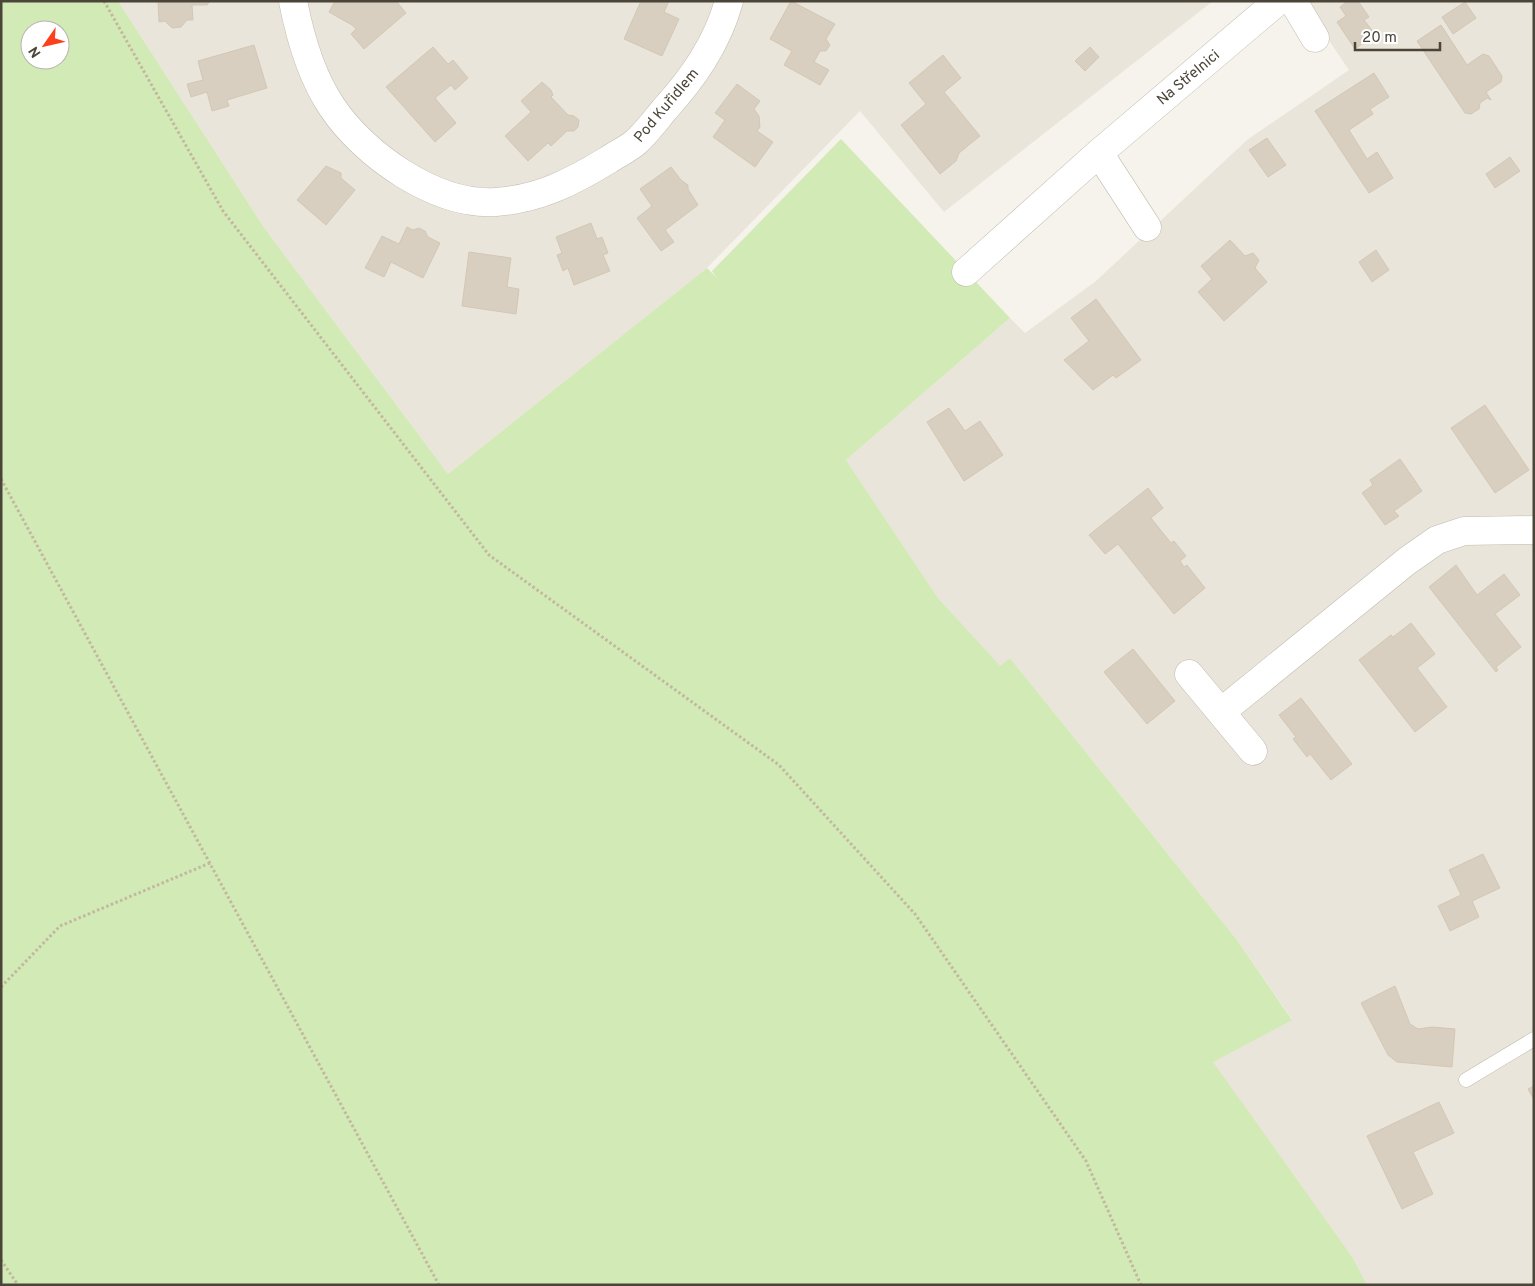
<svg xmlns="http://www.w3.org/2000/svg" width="1535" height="1286" viewBox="0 0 1535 1286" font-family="Overpass,sans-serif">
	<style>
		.residential { fill: #eae5da }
		.green { fill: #d2eab5; fill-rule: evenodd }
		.building { fill: #d8cfc1; stroke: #d3c7b4 }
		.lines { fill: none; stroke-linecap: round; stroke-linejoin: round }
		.service-casing { stroke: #c2bbae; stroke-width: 15 }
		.minor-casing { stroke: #c2bbae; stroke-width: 29 }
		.path { stroke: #c4b79f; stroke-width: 3; stroke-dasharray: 2.5 2.5; stroke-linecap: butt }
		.service { stroke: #fff; stroke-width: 14 }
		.minor { stroke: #fff; stroke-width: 28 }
		.labels { text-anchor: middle; stroke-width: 5; stroke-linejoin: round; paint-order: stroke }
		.street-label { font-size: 15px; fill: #4b4439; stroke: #fff }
	</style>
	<rect width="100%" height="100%" fill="#f6f3ec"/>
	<path class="residential" d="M 118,1 L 1213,1 L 944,212 L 860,111 L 707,268 L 448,474 L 265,229 Z
		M 1302,1 L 1534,1 L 1534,1285 L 1367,1285 L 1353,1258 L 1212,1062 L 1292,1019 L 1237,940 L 1010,658 L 1000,667 L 938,598 L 846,460 L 1010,318 L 1025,333 L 1096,281 L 1247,140 L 1349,70 Z"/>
	<path class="green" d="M 1,1 L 118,1 L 265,229 L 448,474 L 707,268 L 717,278 L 712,271 L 841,139 L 1010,318 L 846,460 L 938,598 L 1000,666 L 1010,658 L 1237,940 L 1292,1020 L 1213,1062 L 1353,1258 L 1367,1285 L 1,1285 ZM 30,30 L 60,30 L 60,60 L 30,60 Z"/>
	<path class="building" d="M 158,1 L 210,1 L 207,5 L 192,5 L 193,20 L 187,20 L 181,27 L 172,28 L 165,21 L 159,22 Z
		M 335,1 L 396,1 L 406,13 L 364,49 L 351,34 L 356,29 L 352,25 L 329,12 Z
		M 641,1 L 669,1 L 664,12 L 679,19 L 662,56 L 624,39 Z
		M 791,1 L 835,24 L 826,39 L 830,45 L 826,51 L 820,51 L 814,62 L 829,70 L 820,85 L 784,65 L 792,51 L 770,39 Z
		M 1348,1 L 1358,1 L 1369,17 L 1364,20 L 1375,34 L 1355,49 L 1337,22 L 1346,16 L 1340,7 Z
		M 1465,2 L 1476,18 L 1453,34 L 1442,17 Z
		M 1441,25 L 1467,65 L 1483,54 L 1489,56 L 1502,76 L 1501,82 L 1486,92 L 1491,100 L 1487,98 L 1480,103 L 1479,109 L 1471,114 L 1465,113 L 1417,41 Z
		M 254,45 L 267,88 L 227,100 L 229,106 L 212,111 L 207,92 L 191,97 L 187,84 L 203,80 L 198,61 Z
		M 433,47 L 448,64 L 453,60 L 468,78 L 455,90 L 451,85 L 435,98 L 456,123 L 435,142 L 386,87 Z
		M 1090,47 L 1099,57 L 1085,71 L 1075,61 Z
		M 943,55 L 961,78 L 944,92 L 980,136 L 959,153 L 956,161 L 940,174 L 901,125 L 926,104 L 909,83 Z
		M 1374,73 L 1389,97 L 1370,109 L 1373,114 L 1349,130 L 1367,159 L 1377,152 L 1393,178 L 1369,193 L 1315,111 Z
		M 542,82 L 551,90 L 553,95 L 551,97 L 568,115 L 574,116 L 579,120 L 578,127 L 574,131 L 567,131 L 551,146 L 548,143 L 528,161 L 505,136 L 531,112 L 521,101 Z
		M 737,84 L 760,101 L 754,109 L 759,116 L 760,127 L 757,131 L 773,142 L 755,167 L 713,137 L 725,120 L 715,113 Z
		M 1267,138 L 1286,165 L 1268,177 L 1249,150 Z
		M 1510,157 L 1520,171 L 1495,188 L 1486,174 Z
		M 326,166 L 341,173 L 341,178 L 355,190 L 326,225 L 297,200 Z
		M 671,167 L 681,180 L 688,185 L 688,189 L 698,205 L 665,230 L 674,242 L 661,251 L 637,218 L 652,206 L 640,189 Z
		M 591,223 L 597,239 L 602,237 L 608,253 L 603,255 L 610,271 L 574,285 L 568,268 L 563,271 L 557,255 L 562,253 L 556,237 Z
		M 407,227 L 413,230 L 419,228 L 425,231 L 428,237 L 440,243 L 423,278 L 391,262 L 384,277 L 365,268 L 382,236 L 399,244 Z
		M 1230,240 L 1245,256 L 1253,253 L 1259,260 L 1255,268 L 1267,282 L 1224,321 L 1198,292 L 1212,279 L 1201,266 Z
		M 1376,250 L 1389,270 L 1372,282 L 1359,262 Z
		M 469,252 L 511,258 L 507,287 L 519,289 L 516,314 L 462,306 Z
		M 1096,299 L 1141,360 L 1116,378 L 1113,375 L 1093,390 L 1064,360 L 1089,341 L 1071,318 Z
		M 1485,405 L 1529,470 L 1495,493 L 1451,428 Z
		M 949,408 L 965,431 L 980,421 L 1003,455 L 964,481 L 927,422 Z
		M 1400,459 L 1422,491 L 1394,511 L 1399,516 L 1385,525 L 1362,493 L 1373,485 L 1370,480 Z
		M 1148,488 L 1163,508 L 1151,518 L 1171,543 L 1174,541 L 1186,556 L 1180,561 L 1184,567 L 1187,565 L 1205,588 L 1174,614 L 1118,544 L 1105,554 L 1089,535 Z
		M 1456,565 L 1477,595 L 1504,574 L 1520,595 L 1495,614 L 1521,647 L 1496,667 L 1498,670 L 1496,672 L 1429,587 Z
		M 1411,623 L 1435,654 L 1417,668 L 1447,707 L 1415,732 L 1359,660 L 1391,635 L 1393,637 Z
		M 1133,649 L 1175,701 L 1147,724 L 1104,672 Z
		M 1301,698 L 1352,764 L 1331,780 L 1310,754 L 1307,757 L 1293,739 L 1296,737 L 1279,715 Z
		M 1483,854 L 1500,888 L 1472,901 L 1479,917 L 1450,931 L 1438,906 L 1461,895 L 1449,870 Z
		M 1395,986 L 1410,1024 L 1418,1029 L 1432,1027 L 1455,1029 L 1452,1067 L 1397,1062 L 1388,1055 L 1361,1003 Z
		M 1534,1086 L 1534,1100 L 1528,1089 Z
		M 1439,1102 L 1454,1133 L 1413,1152 L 1433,1194 L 1402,1209 L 1367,1136 Z"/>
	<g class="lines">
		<g class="service-casing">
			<path id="service" d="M 1466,1080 L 1534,1039"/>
		</g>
		<g class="minor-casing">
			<path id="minor" d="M 293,1 C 300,37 311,76 332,107 C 364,155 436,206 496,202 C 539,199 572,182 608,160 C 617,154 628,149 636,142 C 646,133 655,121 664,110 C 693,78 717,44 729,1
				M 1293,1 L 1315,38
				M 1099,153 L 1147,227
				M 966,272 L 1099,153 L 1278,1
				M 1189,674 L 1253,751
				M 1221,712 L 1407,561 L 1437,540 L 1464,531 L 1534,530"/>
		</g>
		<path class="path" d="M 104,1 L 223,211 L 489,555 L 779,765 L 915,914 L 1086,1161 L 1141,1285
			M 1,479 L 439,1285
			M 1,987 L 60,926 L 210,863
			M 1,1260 L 18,1285"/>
		<use href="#service" class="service"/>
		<use href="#minor" class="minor"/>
	</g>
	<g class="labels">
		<g class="street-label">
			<text transform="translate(1188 77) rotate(-40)" y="5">Na Střelnici</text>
			<text transform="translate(666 105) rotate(-50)" y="5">Pod Kuřidlem</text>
		</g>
	</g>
	<rect width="1535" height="1286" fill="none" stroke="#4b4439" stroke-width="5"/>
	<g transform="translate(45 45) rotate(236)"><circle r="24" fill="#ffffff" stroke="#b7b4b0"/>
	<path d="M0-4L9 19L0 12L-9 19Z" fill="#fc3f1d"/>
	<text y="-8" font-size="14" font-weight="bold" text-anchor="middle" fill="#4b4439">N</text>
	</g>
	<path d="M1355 42v8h85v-8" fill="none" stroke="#4b4439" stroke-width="2.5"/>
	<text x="1362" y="42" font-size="15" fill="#4b4439" stroke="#ffffff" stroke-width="4" paint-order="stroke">20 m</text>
</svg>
